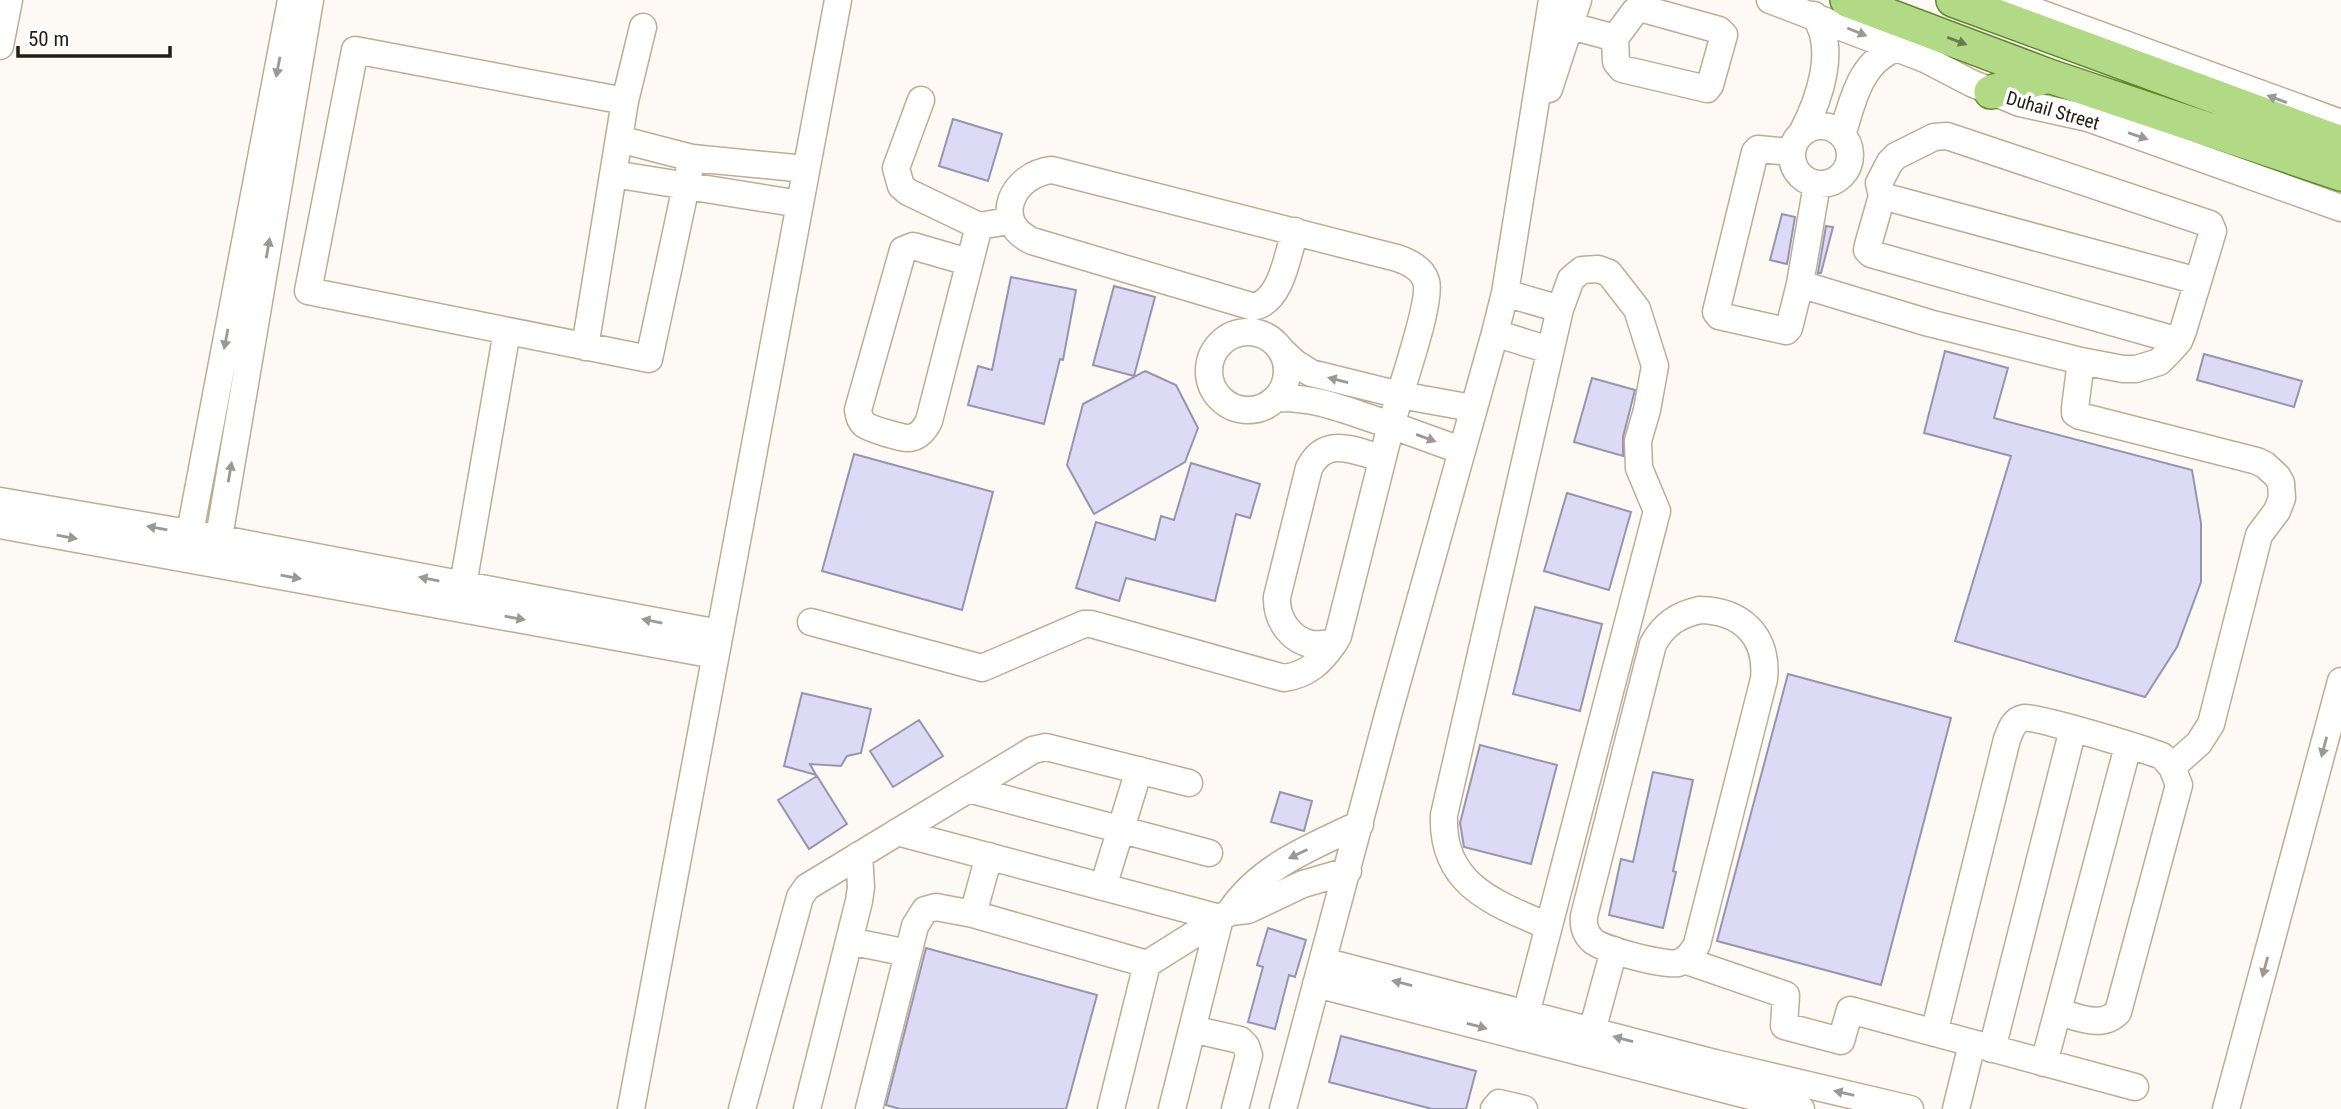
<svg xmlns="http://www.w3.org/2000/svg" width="2341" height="1109" viewBox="0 0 2341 1109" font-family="'Roboto Condensed',sans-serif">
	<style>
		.building { fill: #dcdaf5; stroke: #9795ae; stroke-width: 2 }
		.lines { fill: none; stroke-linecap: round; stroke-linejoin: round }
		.minor-casing { stroke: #bfac96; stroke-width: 29 }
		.major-casing { stroke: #5f8729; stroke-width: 36 }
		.minor { stroke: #fff; stroke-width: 26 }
		.major { stroke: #b2d986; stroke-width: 33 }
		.oneway { fill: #9c9995 }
		.oneway2 { fill: #6b7b4d }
		.labels { text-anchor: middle; stroke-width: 7; stroke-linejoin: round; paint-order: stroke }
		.street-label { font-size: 19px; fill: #241d14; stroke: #fff }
	</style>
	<rect width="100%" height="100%" fill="#fdf9f4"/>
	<path class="building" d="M 953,119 L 1002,134 L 988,181 L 939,166 Z
		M 1782,214 L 1795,217 L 1787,264 L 1770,260 Z
		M 1826,226 L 1833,227 L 1821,273 L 1818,273 Z
		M 1011,277 L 1076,290 L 1063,360 L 1060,359 L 1044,424 L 968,405 L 978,366 L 992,370 Z
		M 1114,286 L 1155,297 L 1134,376 L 1093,365 Z
		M 1945,351 L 2008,368 L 1994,418 L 2192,470 L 2201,523 L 2201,582 L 2177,647 L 2145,697 L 1955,641 L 2011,456 L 1924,433 Z
		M 2204,354 L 2302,381 L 2294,407 L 2197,380 Z
		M 1145,371 L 1176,385 L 1198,428 L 1185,462 L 1094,514 L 1067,465 L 1083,404 Z
		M 1592,378 L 1635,390 L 1623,437 L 1623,456 L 1574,442 Z
		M 854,454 L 993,492 L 962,610 L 822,571 Z
		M 1191,463 L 1260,484 L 1250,518 L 1236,514 L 1215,601 L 1126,578 L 1119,601 L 1076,588 L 1096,522 L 1155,540 L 1161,516 L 1174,520 Z
		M 1567,493 L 1631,512 L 1609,590 L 1544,571 Z
		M 1535,607 L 1602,624 L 1580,711 L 1513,694 Z
		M 1788,674 L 1951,718 L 1881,985 L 1717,941 Z
		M 802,693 L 871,709 L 861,753 L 847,756 L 841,766 L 810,764 L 816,775 L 784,766 Z
		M 919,720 L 943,756 L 893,787 L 870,751 Z
		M 1480,745 L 1557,765 L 1531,864 L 1464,847 L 1460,823 Z
		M 1653,772 L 1693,780 L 1673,871 L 1676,872 L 1663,928 L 1609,915 L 1621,859 L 1633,862 Z
		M 817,776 L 847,824 L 809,849 L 778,800 Z
		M 1280,792 L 1312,801 L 1304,831 L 1271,822 Z
		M 1268,928 L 1306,940 L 1295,977 L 1289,975 L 1275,1029 L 1248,1022 L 1263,967 L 1257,965 Z
		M 926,948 L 1097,995 L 1066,1109 L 900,1109 L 886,1105 Z
		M 1341,1036 L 1476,1071 L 1466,1109 L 1432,1109 L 1329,1082 Z"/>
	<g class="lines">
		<g class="minor-casing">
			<path id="minor" d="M 1770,0 L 1925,59 L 1971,83 L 2020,103 L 2088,118 L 2341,208
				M 2004,0 L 2341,123
				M 1571,26 L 1615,38 L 1616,62 L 1622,69 L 1707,89 L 1710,85 L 1724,35 L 1719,30 L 1640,8 L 1635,11 L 1615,38
				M 0,46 L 9,0
				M 1549,89 L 1578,0
				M 921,100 L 896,168 L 901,186 L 908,192 L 979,226
				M 625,101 L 355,50 L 308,291 L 649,359 L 692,158
				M1792 155a29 29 0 1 1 58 0a29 29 0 1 1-58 0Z
				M 1802,133 C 1819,100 1838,48 1814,15
				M 1842,135 C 1853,101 1859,63 1896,48
				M 619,139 L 692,158 L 806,169
				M 1792,152 L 1758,149 L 1755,152 L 1716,312 L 1719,316 L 1786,331 L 1789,328 L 1800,284 L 1929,323 L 2081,361
				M 613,174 L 800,204
				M 1882,196 L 2198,281
				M 968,262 L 913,246 L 903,250 L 858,410 C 859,416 860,421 865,425 C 871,429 901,438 908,438 C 918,438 925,429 929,421 L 979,226 L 1009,221
				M 1800,284 L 1817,184
				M 1505,293 L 1560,309
				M1209 371a39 39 0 1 1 78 0a39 39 0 1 1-78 0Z
				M 1495,333 L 1549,350
				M 585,347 L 625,101 L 643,27
				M 1282,351 L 1295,363 L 1311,373 L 1400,395 C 1406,373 1432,299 1426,281 C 1422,268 1409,262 1397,258 L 1052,170 C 1013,174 990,221 1032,241 L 1254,307 C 1282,300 1287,256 1295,231
				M 1277,398 C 1320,397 1351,413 1391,425 L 1338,636 L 1334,643 C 1327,643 1318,645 1311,644 C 1289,639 1276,618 1277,597 L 1309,468 C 1326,435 1353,451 1382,458
				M 1460,450 L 1391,425 L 1400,395 L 1472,408
				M 0,501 L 200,535 L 719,633
				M 0,525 L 715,655
				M 187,548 L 291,0
				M 216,555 L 310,0
				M 463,585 L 507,331
				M 1700,610 C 1742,611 1768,636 1764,679 L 1697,944 C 1693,952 1688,960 1678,963 C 1665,966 1604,950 1593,941 C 1586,935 1583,926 1584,916 L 1653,644 C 1664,624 1678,615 1700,610 Z
				M 811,622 L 982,668 L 1084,624 L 1091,624 L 1284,678 C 1307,675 1321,662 1334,643
				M 2172,767 L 2199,743 L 2211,724 L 2259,535 L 2277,511 L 2282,498 L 2281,483 L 2277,476 L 2265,465 L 2257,461 L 2080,416 L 2075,413 L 2075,408 L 2081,361 L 2123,369 L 2136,369 L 2159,362 L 2169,352 L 2179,341 L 2183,331 L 2213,231 L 2210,224 L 1947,136 L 1934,137 L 1896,156 L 1890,162 L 1879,183 L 1882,196 L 1868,245 L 1867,250 L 1871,254 L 2179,341
				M 968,789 L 1209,853
				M 897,832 L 1220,918 L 1172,1109
				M 1103,887 L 1139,770
				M 1230,912 C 1259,867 1313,846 1360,824
				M 973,914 L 989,856
				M 849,941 L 908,953
				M 1684,960 L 1786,995 L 1784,1026 L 1841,1041 L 1850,1010 L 2135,1087
				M 1323,961 L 1715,1063 L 1910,1109
				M 1316,984 L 1801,1109
				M 1192,1029 L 1240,1040 L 1246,1046 L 1249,1055 L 1235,1109
				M 1592,1031 L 1614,950
				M 1934,1033 L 2007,739 C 2011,730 2013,720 2024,718 C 2037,716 2144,749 2162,756 L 2172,767 L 2179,785 L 2118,1012 C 2102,1029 2078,1017 2058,1012
				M 1520,1037 L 1657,511 L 1639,468 L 1638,441 L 1647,410 L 1655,366 L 1637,309 L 1609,273 L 1598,269 L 1582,270 L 1571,279 L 1560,309 L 1444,815 C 1441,884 1493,903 1548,926
				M 1992,1049 L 2073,729
				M 2044,1063 L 2128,746
				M 631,1109 L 838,0
				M 742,1109 L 800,897 L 807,887 L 1033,750 L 1046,747 L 1189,783
				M 807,1109 L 859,901 L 861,887 L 859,855
				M 869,1109 L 915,926 L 925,910 L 936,907 L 973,914 L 1147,964
				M 1111,1109 L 1147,964 L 1230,912 L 1248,910 L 1303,884 L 1348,871
				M 1283,1109 L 1388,715 L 1495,333 L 1505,293 L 1552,0
				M 1494,1109 L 1499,1103 L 1524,1109
				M 1956,1109 L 1972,1044
				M 2226,1109 L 2341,681"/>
		</g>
		<g class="major-casing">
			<path id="major" d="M 1847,0 L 2049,76 L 2341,174
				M 1953,0 L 2341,143
				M 1991,92 L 2049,76"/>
		</g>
		<use href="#minor" class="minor"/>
		<use href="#major" class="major"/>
	</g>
	<defs><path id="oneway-solid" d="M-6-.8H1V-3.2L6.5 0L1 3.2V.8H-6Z" transform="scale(1.75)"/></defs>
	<g class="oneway">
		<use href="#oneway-solid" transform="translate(1857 32) rotate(22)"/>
		<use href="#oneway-solid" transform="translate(278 67) rotate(101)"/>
		<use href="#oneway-solid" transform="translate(2277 99) rotate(-160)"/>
		<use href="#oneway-solid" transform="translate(2138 136) rotate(19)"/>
		<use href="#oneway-solid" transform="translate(268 248) rotate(-80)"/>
		<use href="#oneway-solid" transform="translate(226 339) rotate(101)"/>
		<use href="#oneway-solid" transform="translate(1338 380) rotate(-166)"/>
		<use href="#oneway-solid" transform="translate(1426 438) rotate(20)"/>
		<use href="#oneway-solid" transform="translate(230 472) rotate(-80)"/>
		<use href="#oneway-solid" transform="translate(157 528) rotate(-170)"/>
		<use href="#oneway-solid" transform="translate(67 537) rotate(10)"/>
		<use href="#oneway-solid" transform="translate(291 577) rotate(10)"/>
		<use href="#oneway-solid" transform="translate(429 579) rotate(-169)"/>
		<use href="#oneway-solid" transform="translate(515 618) rotate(10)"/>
		<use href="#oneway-solid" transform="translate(652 621) rotate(-169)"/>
		<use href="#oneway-solid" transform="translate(2324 747) rotate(105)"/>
		<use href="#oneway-solid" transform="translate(1298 854) rotate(154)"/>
		<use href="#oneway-solid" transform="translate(2265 967) rotate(105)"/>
		<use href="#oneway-solid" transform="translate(1402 983) rotate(-166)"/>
		<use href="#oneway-solid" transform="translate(1477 1026) rotate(15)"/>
		<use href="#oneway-solid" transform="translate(1623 1039) rotate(-165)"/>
		<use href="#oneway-solid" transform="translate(1844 1093) rotate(-167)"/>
	</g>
	<use class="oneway2" href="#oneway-solid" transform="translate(1957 41) rotate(21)"/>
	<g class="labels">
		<g class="street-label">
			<text transform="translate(2053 110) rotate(16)" y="7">Duhail Street</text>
		</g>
	</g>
	<path d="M18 46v10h152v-10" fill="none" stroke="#241d14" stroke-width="3.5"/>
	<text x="28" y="46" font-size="21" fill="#241d14" stroke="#ffffff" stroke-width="5" paint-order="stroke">50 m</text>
</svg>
